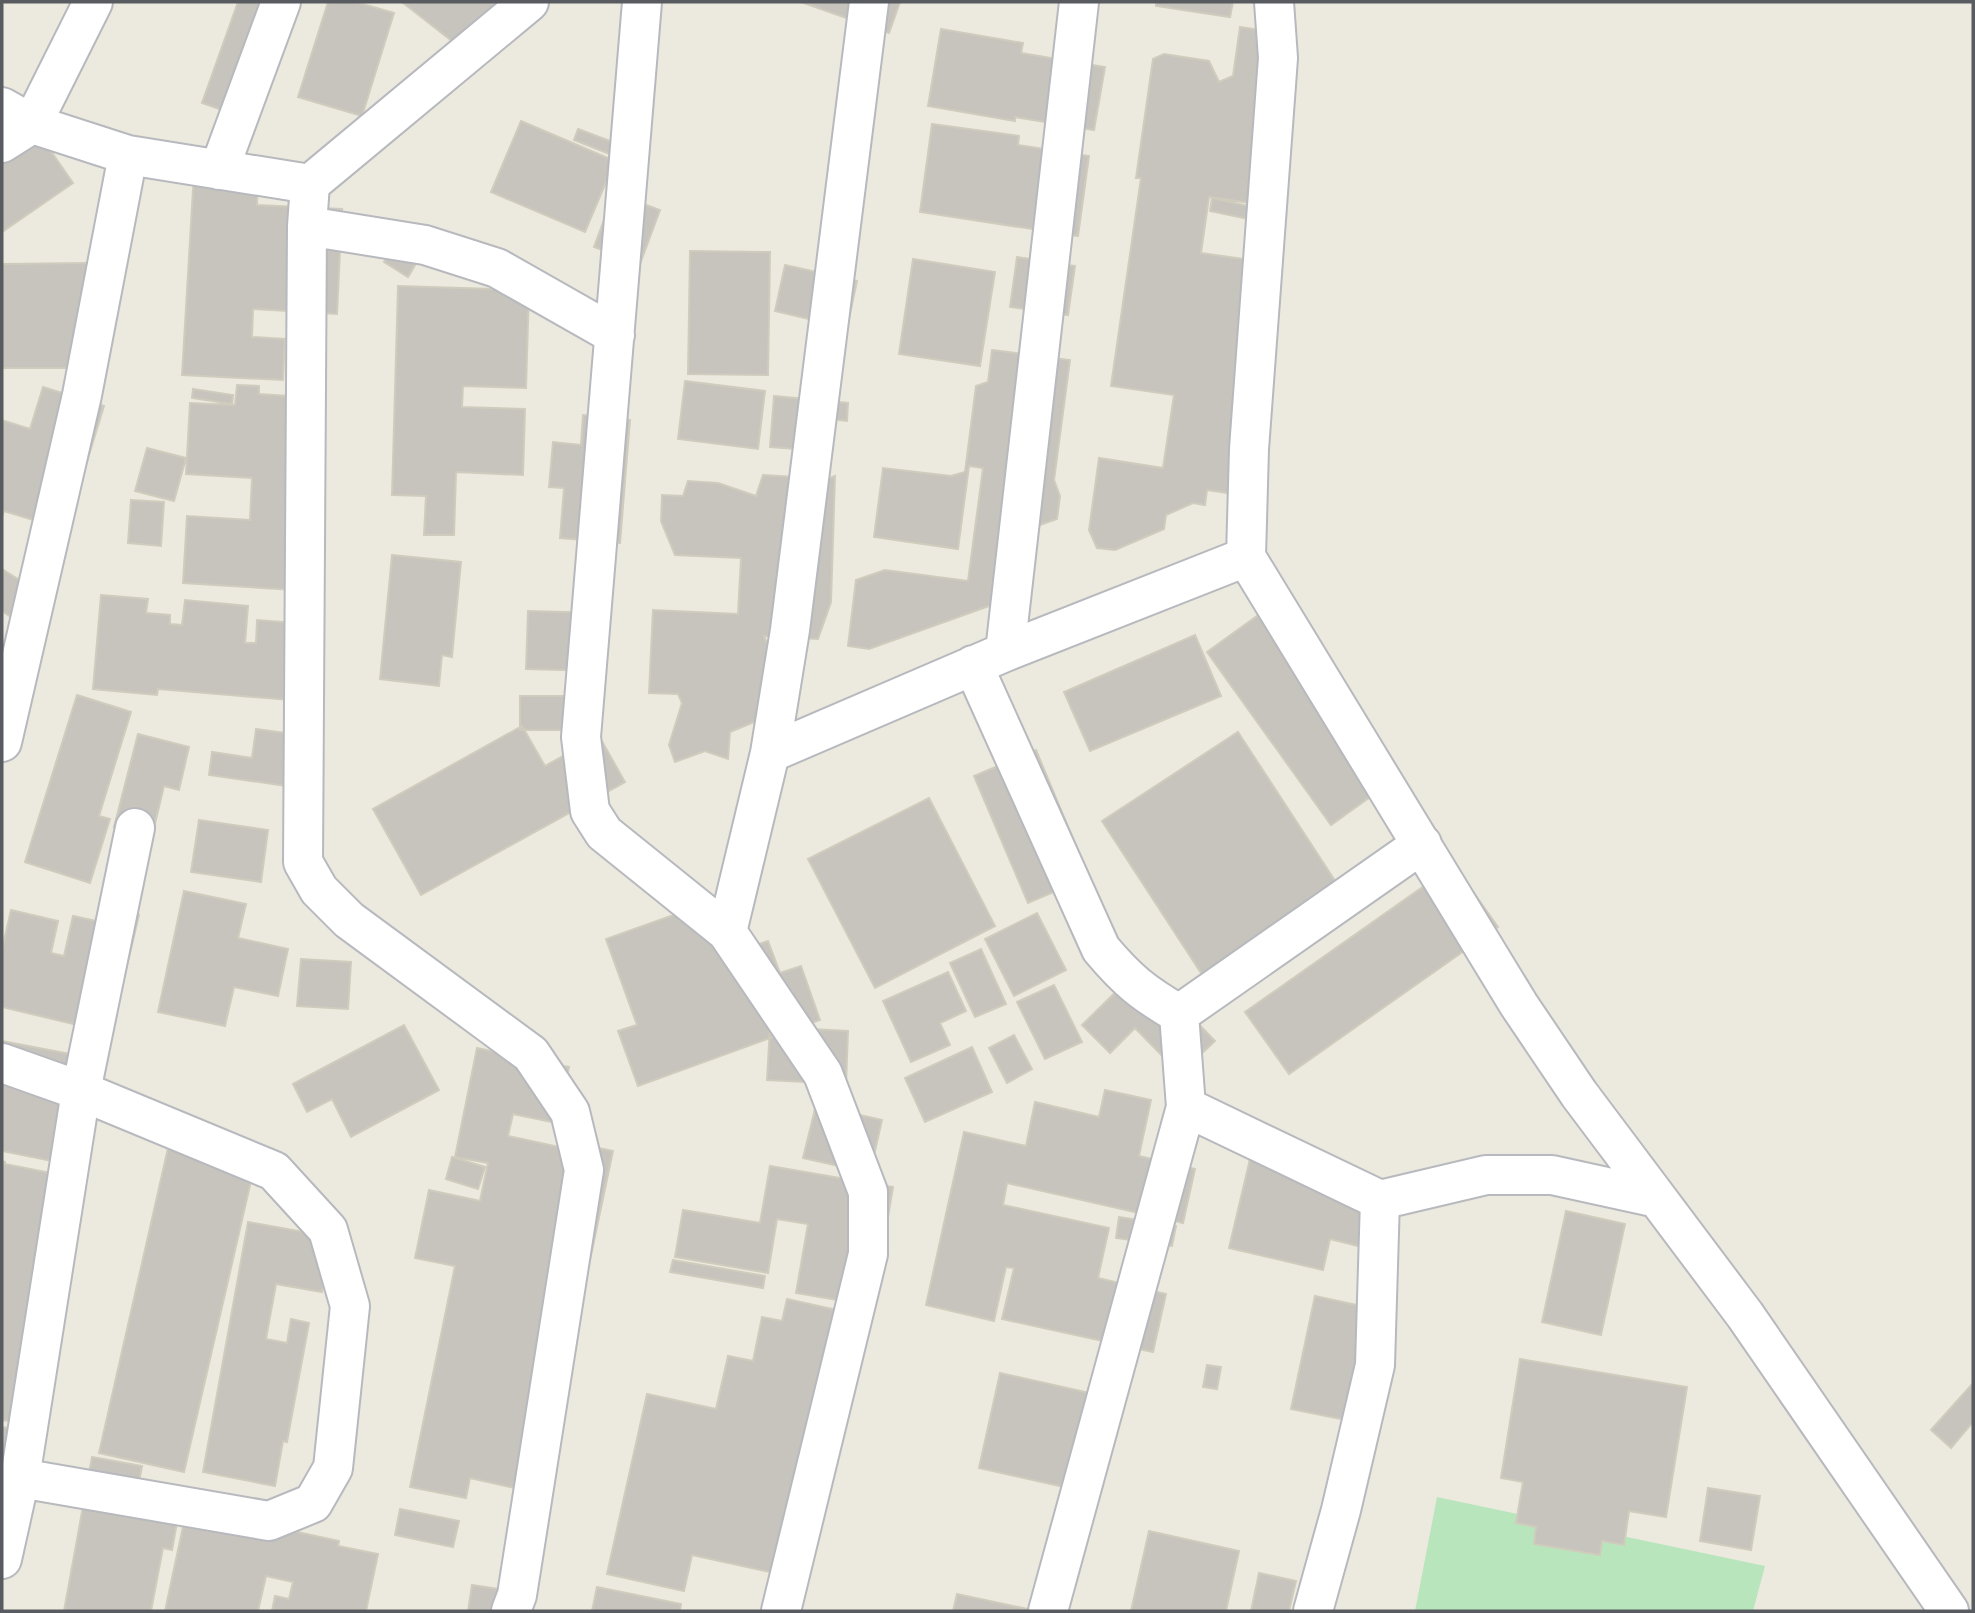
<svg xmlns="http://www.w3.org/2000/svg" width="1975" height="1613" viewBox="0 0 1975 1613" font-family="Helvetica,sans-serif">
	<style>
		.green { fill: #b9e5bd }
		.building { fill: #c6c4bc; stroke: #d0ccbd; stroke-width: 2 }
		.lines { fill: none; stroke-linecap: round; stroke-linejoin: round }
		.minor-casing { stroke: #b7b9be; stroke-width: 42 }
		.minor { stroke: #fff; stroke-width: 38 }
	</style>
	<rect width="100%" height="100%" fill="#eceade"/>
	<path class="green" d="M 1437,1497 L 1765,1566 L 1753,1611 L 1415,1611 Z"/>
	<path class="building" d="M 238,2 L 290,2 L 244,118 L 202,103 Z
		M 328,2 L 356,2 L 394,13 L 362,116 L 298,97 Z
		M 402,2 L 505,2 L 466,52 Z
		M 801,2 L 900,2 L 889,33 Z
		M 1156,2 L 1233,2 L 1230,17 L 1156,6 Z
		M 1240,27 L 1295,35 L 1271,206 L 1209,197 L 1201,253 L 1272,263 L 1235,494 L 1207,490 L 1205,505 L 1193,503 L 1166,515 L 1164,529 L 1115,550 L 1097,548 L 1089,530 L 1099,458 L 1163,468 L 1174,395 L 1111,386 L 1141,178 L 1136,178 L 1153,59 L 1164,54 L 1209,61 L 1219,82 L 1233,76 Z
		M 941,29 L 1023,43 L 1021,53 L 1105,67 L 1094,130 L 1015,117 L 1015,121 L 928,106 Z
		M 521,121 L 615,161 L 585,232 L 491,192 Z
		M 932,124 L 1019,136 L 1018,145 L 1089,156 L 1078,236 L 920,212 Z
		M 578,129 L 621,145 L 617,157 L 574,140 Z
		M 39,134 L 73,183 L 2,232 L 2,159 Z
		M 194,173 L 258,177 L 257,205 L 342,209 L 337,314 L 253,309 L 252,337 L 285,339 L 283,380 L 182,375 Z
		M 614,193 L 660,210 L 640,264 L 594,247 Z
		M 1212,198 L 1266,210 L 1263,222 L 1210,211 Z
		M 394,245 L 418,260 L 408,277 L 384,262 Z
		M 690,251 L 770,252 L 768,375 L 688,374 Z
		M 1017,257 L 1075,266 L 1068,315 L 1010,307 Z
		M 913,259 L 995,272 L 980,366 L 899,354 Z
		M 87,263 L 87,368 L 2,368 L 2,264 Z
		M 785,265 L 857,281 L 847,328 L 775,311 Z
		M 398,286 L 529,290 L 526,388 L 463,386 L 462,407 L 525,409 L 523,475 L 456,472 L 454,535 L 424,535 L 426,496 L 392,495 Z
		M 992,350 L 1070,360 L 1054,480 L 1060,496 L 1057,519 L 1037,526 L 1028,592 L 869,649 L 848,646 L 856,580 L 885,570 L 968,581 L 983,468 L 969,466 L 958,549 L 874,537 L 883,468 L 951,476 L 965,472 L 976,386 L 988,382 Z
		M 685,381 L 765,391 L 758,449 L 678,439 Z
		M 237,385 L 259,386 L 259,394 L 318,398 L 311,591 L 183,583 L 187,516 L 250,520 L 252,478 L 186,474 L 190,403 L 235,405 Z
		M 43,387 L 104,406 L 66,530 L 4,511 L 2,517 L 2,420 L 30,429 Z
		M 193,389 L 233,395 L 232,404 L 192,398 Z
		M 774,396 L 848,403 L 847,421 L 813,417 L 810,450 L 770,447 Z
		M 583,415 L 630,420 L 620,543 L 560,538 L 564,488 L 549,487 L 553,442 L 581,445 Z
		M 147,448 L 186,458 L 174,501 L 135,491 Z
		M 763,475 L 795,477 L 815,484 L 835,476 L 831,602 L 818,639 L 764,636 L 782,681 L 776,713 L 730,732 L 728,759 L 705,751 L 675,762 L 669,745 L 682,703 L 678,694 L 649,693 L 653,610 L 738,614 L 741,558 L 675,555 L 661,521 L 662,495 L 683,496 L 688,481 L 718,483 L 756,496 Z
		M 131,500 L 164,502 L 161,546 L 128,543 Z
		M 392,555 L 461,562 L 452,657 L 442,655 L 439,686 L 380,679 Z
		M 2,569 L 37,591 L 17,621 L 2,611 Z
		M 101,595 L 148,599 L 146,613 L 170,615 L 170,624 L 182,625 L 185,600 L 248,606 L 245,643 L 256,643 L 257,620 L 309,624 L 302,701 L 158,689 L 157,695 L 93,689 Z
		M 1271,606 L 1395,779 L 1331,825 L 1207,652 Z
		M 528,611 L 600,613 L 599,671 L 526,669 Z
		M 1195,635 L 1221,696 L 1090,751 L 1064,692 Z
		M 77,695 L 131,712 L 99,816 L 110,819 L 90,883 L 25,862 Z
		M 520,696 L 598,696 L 599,730 L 520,730 Z
		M 522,726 L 545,766 L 599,736 L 625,782 L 421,895 L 373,809 Z
		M 256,729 L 301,735 L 294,787 L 209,775 L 212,752 L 252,758 Z
		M 1238,732 L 1341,890 L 1205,979 L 1102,821 Z
		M 138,734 L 189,747 L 179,790 L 164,786 L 152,836 L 114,827 Z
		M 1036,750 L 1089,877 L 1028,903 L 974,776 Z
		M 929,798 L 995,926 L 875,988 L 808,859 Z
		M 199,820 L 268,830 L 261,882 L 191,872 Z
		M 1454,865 L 1498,927 L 1289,1074 L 1245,1012 Z
		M 184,891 L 246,904 L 238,938 L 288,949 L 278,996 L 234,987 L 225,1026 L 158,1012 Z
		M 721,898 L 740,951 L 768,941 L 780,973 L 801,966 L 820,1020 L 638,1086 L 618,1031 L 637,1025 L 606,939 Z
		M 105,908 L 139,915 L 111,1033 L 2,1007 L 2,950 L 11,910 L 58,921 L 51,953 L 64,956 L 73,916 L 101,922 Z
		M 1037,913 L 1066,970 L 1014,996 L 985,939 Z
		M 981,949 L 1006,1004 L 975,1017 L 950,963 Z
		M 1126,949 L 1215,1041 L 1180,1074 L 1135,1028 L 1110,1053 L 1082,1025 L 1129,979 Z
		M 301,959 L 351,962 L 348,1009 L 297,1006 Z
		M 948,972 L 966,1011 L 940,1023 L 950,1045 L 911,1062 L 883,1001 Z
		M 1054,985 L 1082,1042 L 1045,1059 L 1017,1002 Z
		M 404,1025 L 439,1090 L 351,1137 L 332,1099 L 307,1112 L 293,1084 Z
		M 770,1027 L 848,1031 L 846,1084 L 767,1080 Z
		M 1014,1035 L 1032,1069 L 1007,1083 L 989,1048 Z
		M 2,1041 L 102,1060 L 82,1167 L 2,1151 Z
		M 972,1047 L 992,1092 L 925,1122 L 905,1078 Z
		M 477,1048 L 569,1067 L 557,1123 L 513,1114 L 508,1136 L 559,1147 L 561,1140 L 613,1151 L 562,1393 L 537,1493 L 470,1478 L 466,1498 L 410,1487 L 455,1266 L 415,1258 L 429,1190 L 480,1201 L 488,1163 L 455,1157 Z
		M 1105,1090 L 1151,1100 L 1139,1156 L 1195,1169 L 1183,1223 L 1007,1183 L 1003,1205 L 1109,1228 L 1098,1278 L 1166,1294 L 1153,1352 L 1002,1319 L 1014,1268 L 1006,1267 L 994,1321 L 926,1305 L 964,1132 L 1026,1146 L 1035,1102 L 1099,1117 Z
		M 816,1105 L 882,1120 L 870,1173 L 803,1158 Z
		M 173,1126 L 257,1155 L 184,1472 L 99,1453 Z
		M 1255,1138 L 1343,1180 L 1338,1202 L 1371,1210 L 1362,1247 L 1330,1239 L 1323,1270 L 1229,1248 Z
		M 452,1157 L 485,1167 L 478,1189 L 446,1179 Z
		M 2,1161 L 5,1162 L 5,1164 L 66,1176 L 20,1423 L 2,1420 Z
		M 770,1166 L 893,1187 L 873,1306 L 796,1293 L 808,1224 L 777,1219 L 768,1273 L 675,1257 L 683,1210 L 760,1223 Z
		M 1566,1211 L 1625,1224 L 1601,1335 L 1542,1322 Z
		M 1119,1217 L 1176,1226 L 1172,1246 L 1116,1238 Z
		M 248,1222 L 332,1237 L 322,1292 L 276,1284 L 266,1339 L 287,1343 L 291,1319 L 309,1323 L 287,1442 L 283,1441 L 275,1486 L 203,1472 Z
		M 673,1260 L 765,1276 L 763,1288 L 670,1272 Z
		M 1315,1296 L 1394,1313 L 1371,1425 L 1291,1409 Z
		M 787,1299 L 864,1316 L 806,1580 L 692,1555 L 684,1591 L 607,1574 L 647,1394 L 716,1409 L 728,1356 L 753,1361 L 762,1317 L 782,1321 Z
		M 1520,1359 L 1687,1387 L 1666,1517 L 1629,1511 L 1624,1545 L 1602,1541 L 1600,1555 L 1534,1544 L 1536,1527 L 1516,1523 L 1523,1482 L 1501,1478 Z
		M 1207,1365 L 1221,1367 L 1217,1389 L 1203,1387 Z
		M 1000,1373 L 1094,1394 L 1073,1489 L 979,1468 Z
		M 1973,1383 L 1973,1422 L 1951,1448 L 1931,1430 Z
		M 2,1427 L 8,1428 L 2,1462 Z
		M 92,1457 L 142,1466 L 138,1487 L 182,1495 L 172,1550 L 163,1548 L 151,1611 L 64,1611 Z
		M 1708,1488 L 1760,1496 L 1751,1550 L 1700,1541 Z
		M 191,1489 L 301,1512 L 297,1532 L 339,1541 L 338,1546 L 378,1554 L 366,1611 L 272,1611 L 275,1596 L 289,1599 L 293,1582 L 266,1576 L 258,1611 L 165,1611 Z
		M 400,1509 L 459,1521 L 453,1547 L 395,1535 Z
		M 1149,1531 L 1239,1551 L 1226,1611 L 1131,1611 Z
		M 1259,1573 L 1296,1581 L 1289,1611 L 1251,1611 Z
		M 472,1585 L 506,1590 L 503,1611 L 468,1611 Z
		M 597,1587 L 681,1604 L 680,1611 L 592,1611 Z
		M 957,1594 L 1037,1611 L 953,1611 Z"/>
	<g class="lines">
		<g class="minor-casing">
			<path id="minor" d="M 642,2 L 581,737 L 590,811 L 604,833 L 727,932 L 823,1074 L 868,1192 L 868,1254 L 781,1611
				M 1274,2 L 1278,58 L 1249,449 L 1246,557 L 1519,1005 L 1579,1094 L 1745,1315 L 1949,1611
				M 2,107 L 32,124 L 128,155 L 82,395 L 2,742
				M 2,143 L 32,124 L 93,2
				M 128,155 L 310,184 L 307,226 L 303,862 L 319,890 L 349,920 L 531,1054 L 570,1112 L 584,1170 L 517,1595 L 511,1611
				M 219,170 L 281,2
				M 310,184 L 529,2
				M 307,226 L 425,245 L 497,268 L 615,335
				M 1005,652 L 1079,2
				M 973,665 L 1101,949 C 1128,981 1143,993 1179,1014 L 1422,844
				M 770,753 L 1005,652 L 1246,557
				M 727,932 L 770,753 L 790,630 L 869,2
				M 2,1063 L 81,1091 L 274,1171 L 328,1230 L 350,1306 L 333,1468 L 313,1503 L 269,1521 L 20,1478
				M 1186,1107 L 1380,1200 L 1486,1175 L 1552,1175 L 1657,1198
				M 2,1559 L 20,1478 L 81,1091 L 135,828
				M 1048,1611 L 1186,1107 L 1179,1014
				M 1313,1611 L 1341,1510 L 1375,1365 L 1380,1200"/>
		</g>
		<use href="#minor" class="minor"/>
	</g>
	<rect width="1975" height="1613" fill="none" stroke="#585b60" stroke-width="7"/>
</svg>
